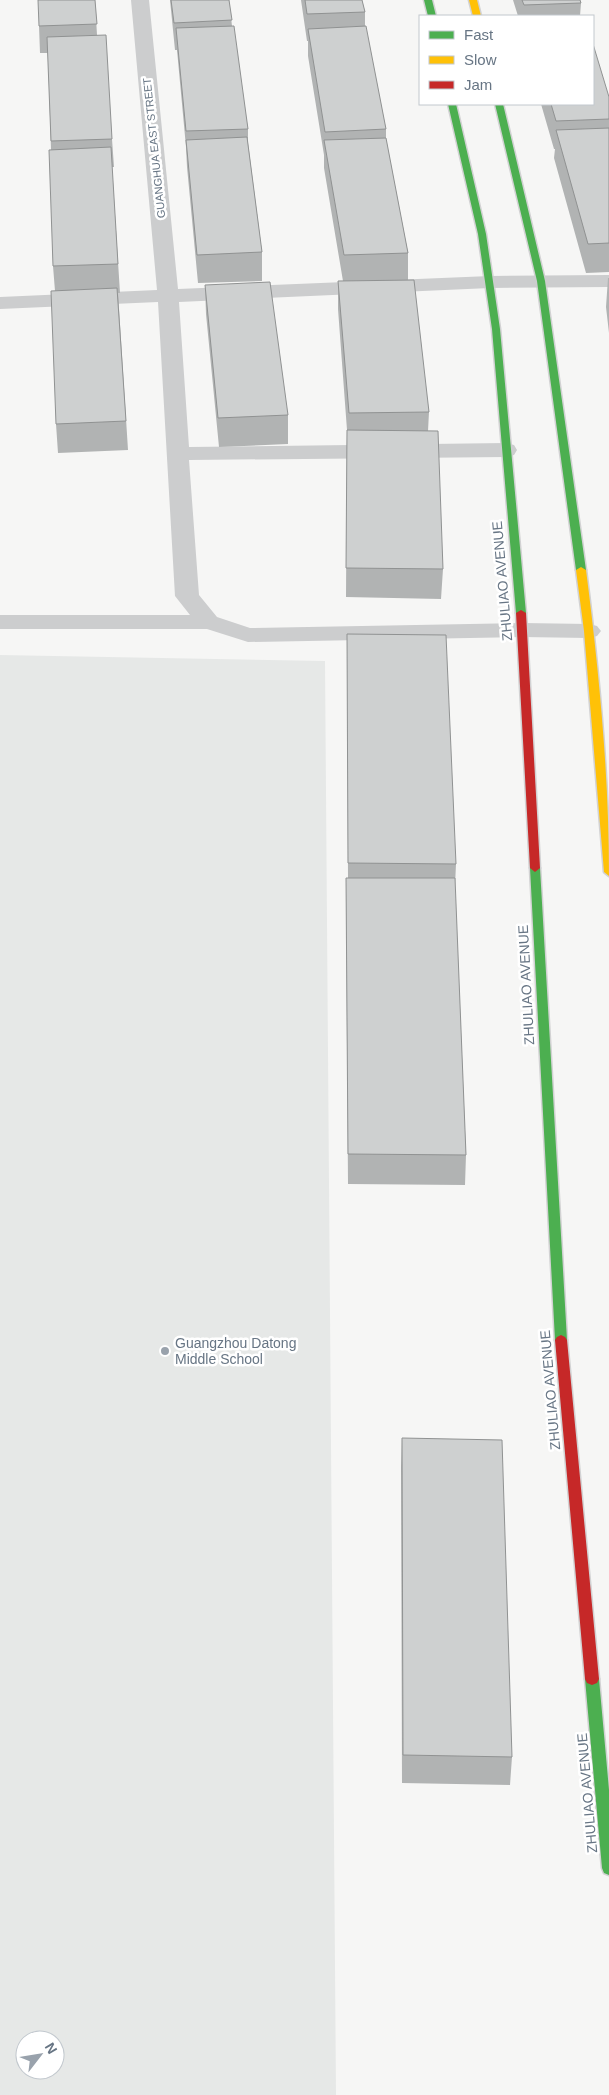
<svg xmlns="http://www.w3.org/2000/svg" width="609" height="2095" viewBox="0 0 609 2095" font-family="Helvetica,sans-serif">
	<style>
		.built { fill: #e6e8e7; fill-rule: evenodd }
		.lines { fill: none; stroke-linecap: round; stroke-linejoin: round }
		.fast-casing { stroke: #d2d2d3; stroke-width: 3 }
		.slow-casing { stroke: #d2d2d3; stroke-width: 3 }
		.jam-casing { stroke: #d2d2d3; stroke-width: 3 }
		.street { fill: #cccdce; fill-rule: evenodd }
		.fast { fill: #4caf50; fill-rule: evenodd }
		.slow { fill: #ffc107; fill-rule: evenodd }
		.jam { fill: #c62828; fill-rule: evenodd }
		.wall { fill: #b1b3b3 }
		.building { fill: #ced0d0; stroke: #909292 }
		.poi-dot { fill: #99a2ac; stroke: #fff; stroke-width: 2 }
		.labels { text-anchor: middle; stroke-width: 5; stroke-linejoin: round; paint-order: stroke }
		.far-street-label { font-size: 11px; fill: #677584; stroke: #fff }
		.street-label { font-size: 14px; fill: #677584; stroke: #fff }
		.poi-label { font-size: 14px; fill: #677584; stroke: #fff; text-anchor: start }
	</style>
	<rect width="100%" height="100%" fill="#f6f6f5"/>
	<path class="built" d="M 0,655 L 325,661 L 336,2095 L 0,2095 ZM 25,2040 L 55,2040 L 55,2070 L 25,2070 Z"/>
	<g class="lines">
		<g class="fast-casing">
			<path id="fast" d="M 424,0 L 432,0 L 436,16 L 428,16 Z
				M 448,104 L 456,104 L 486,234 L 500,329 L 526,613 L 521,616 L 516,613 L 492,329 L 478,234 Z
				M 495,104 L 503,104 L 545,281 L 586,570 L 581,573 L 576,570 L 537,281 Z
				M 535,864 L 540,868 L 567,1340 L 565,1343 L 561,1345 L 557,1343 L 555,1340 L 530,868 Z
				M 592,1673 L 597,1675 L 599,1679 L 609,1790 L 609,1875 L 604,1873 L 602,1868 L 585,1679 L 587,1675 Z"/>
		</g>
		<g class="slow-casing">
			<path id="slow" d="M 469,0 L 477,0 L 481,16 L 473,16 Z
				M 581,567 L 586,570 C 599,671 609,774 609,876 L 604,872 L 584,631 L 576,570 Z"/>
		</g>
		<g class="jam-casing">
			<path id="jam" d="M 521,610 L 526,613 L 540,868 L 535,872 L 530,868 L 516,613 Z
				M 561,1335 L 565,1337 L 567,1340 L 599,1679 L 597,1683 L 592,1685 L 587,1683 L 585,1679 L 555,1340 L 557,1337 Z"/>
		</g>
		<path class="street" d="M 131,0 L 149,0 L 178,289 L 490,276 L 609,275 L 609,287 L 490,288 L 179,302 L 189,447 L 506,443 L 514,445 L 517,450 L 514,455 L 506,457 L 189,460 L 199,595 L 217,617 L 250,628 L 522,623 L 589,624 L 597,626 L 601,631 L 597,636 L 589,638 L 522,637 L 248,642 L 207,629 L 0,629 L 0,615 L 190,615 L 175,596 L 158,302 L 0,309 L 0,297 L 157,290 Z"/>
		<use href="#fast" class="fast"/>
		<use href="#slow" class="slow"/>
		<use href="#jam" class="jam"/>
	</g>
	<path class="wall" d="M 95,0 L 97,35 L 112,139 L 114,167 L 112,167 L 120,293 L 118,293 L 128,450 L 58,453 L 56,424 L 55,291 L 53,266 L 51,150 L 48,53 L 40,53 L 39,26 Z
		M 170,0 L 229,0 L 232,26 L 248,129 L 248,143 L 262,252 L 262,281 L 198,283 L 187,167 L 186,147 L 177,50 L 175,50 Z
		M 301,0 L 362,0 L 365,12 L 365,27 L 386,129 L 386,139 L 408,253 L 408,280 L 429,412 L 428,431 L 443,569 L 441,599 L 346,597 L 347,430 L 338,309 L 338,281 L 343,281 L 324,168 L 324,155 L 308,56 L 308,41 L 307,41 Z
		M 513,0 L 580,0 L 581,3 L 580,16 L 518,16 Z
		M 609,97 L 609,272 L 586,273 L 554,158 L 555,149 L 554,149 L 541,104 L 593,104 Z
		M 608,278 L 609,278 L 609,333 L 606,307 Z
		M 205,285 L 288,415 L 288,444 L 219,447 L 206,314 Z
		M 347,634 L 456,864 L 455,886 L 466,1155 L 465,1185 L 348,1184 L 346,908 L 346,878 L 348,878 Z
		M 402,1438 L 512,1757 L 510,1785 L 402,1783 L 401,1467 Z"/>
	<path class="building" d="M 38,0 L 95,0 L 97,24 L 39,26 Z
		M 171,0 L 229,0 L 232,20 L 174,23 Z
		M 305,0 L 362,0 L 365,12 L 307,14 Z
		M 522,0 L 580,0 L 581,3 L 524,5 Z
		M 234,26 L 248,129 L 186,131 L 176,28 Z
		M 366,26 L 386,129 L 325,132 L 308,29 Z
		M 106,35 L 112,139 L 51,141 L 47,37 Z
		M 593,44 L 609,97 L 609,119 L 556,121 L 551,104 L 593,104 Z
		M 609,128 L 609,243 L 588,244 L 556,130 Z
		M 247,137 L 262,252 L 197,255 L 186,140 Z
		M 386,138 L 408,253 L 344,255 L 324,140 Z
		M 111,147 L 118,264 L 53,266 L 49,150 Z
		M 414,280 L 429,412 L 349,413 L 338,281 Z
		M 270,282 L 288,415 L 218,418 L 205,285 Z
		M 117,288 L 126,421 L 56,424 L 51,291 Z
		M 347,430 L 438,431 L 443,569 L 346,568 Z
		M 347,634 L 446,635 L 456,864 L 348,863 Z
		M 346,878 L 455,878 L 466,1155 L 348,1154 Z
		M 402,1438 L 502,1440 L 512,1757 L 403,1755 Z"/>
	<circle class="poi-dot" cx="165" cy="1351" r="5"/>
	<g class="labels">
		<g class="far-street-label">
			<text transform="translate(154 148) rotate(-96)" y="4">GUANGHUA EAST STREET</text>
		</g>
		<g class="street-label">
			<text transform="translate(502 581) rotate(-95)" y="5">ZHULIAO AVENUE</text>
			<text transform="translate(526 985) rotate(-93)" y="5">ZHULIAO AVENUE</text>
			<text transform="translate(550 1390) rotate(-95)" y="5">ZHULIAO AVENUE</text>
			<text transform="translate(587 1793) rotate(-95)" y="5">ZHULIAO AVENUE</text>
		</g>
		<g class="poi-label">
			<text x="175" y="1348">Guangzhou Datong<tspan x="175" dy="16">Middle School</tspan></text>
		</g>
	</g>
	<rect x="419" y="15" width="175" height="90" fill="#ffffff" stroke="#c2c8ce"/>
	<rect x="429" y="31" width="25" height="8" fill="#4caf50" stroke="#c2c8ce"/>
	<text x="464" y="40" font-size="15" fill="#677584">Fast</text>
	<rect x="429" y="56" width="25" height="8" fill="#ffc107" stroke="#c2c8ce"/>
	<text x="464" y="65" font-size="15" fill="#677584">Slow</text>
	<rect x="429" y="81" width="25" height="8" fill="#c62828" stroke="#c2c8ce"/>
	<text x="464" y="90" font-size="15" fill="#677584">Jam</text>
	<g transform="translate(40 2055) rotate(59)"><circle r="24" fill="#ffffff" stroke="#c2c8ce"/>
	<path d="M0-4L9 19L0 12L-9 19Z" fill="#99a2ac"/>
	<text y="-8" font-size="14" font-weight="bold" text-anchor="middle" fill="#677584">N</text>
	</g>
</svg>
